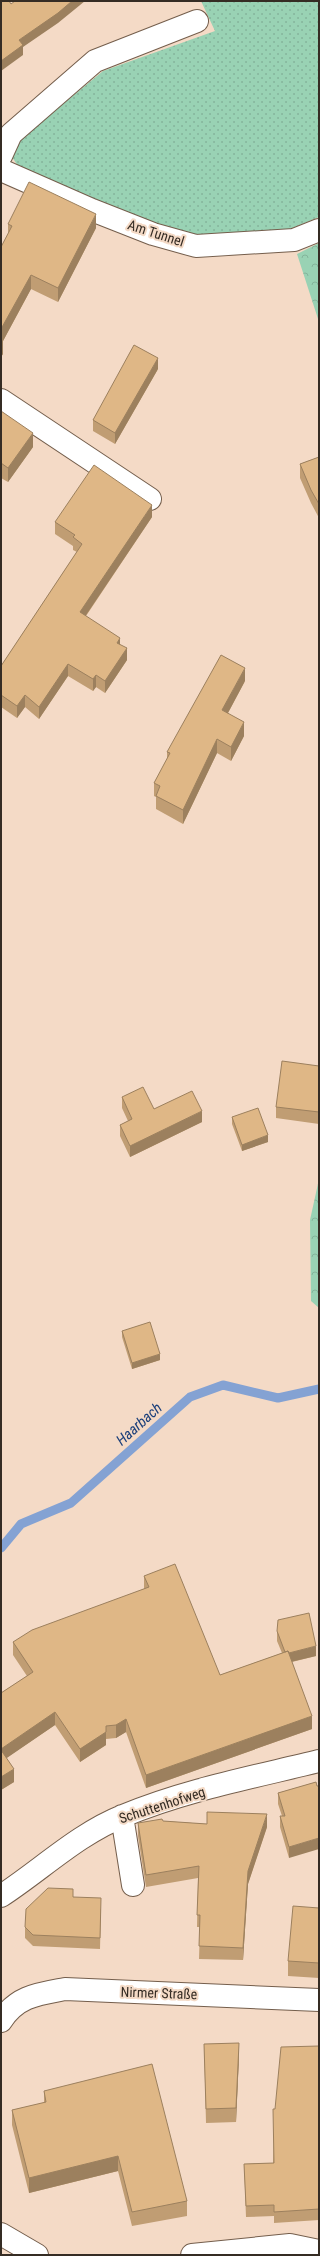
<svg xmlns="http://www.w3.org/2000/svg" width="320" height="2256" viewBox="0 0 320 2256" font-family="'Roboto Condensed',sans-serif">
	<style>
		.green { fill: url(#green-dots) }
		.forest { fill: url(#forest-crowns) }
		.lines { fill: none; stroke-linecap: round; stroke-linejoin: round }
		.stream { stroke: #84a2d3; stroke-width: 9 }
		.minor-casing { stroke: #745e4c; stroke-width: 24 }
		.minor { stroke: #fff; stroke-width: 22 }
		.wall { fill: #c09d73 }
		.shaded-wall { fill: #9c805e }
		.building { fill: #dfb786; stroke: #9c805e }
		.labels { text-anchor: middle; stroke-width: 4; stroke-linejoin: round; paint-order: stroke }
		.street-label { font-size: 14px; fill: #352c24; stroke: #f4dac6 }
		.water-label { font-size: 15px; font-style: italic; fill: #1b3f7a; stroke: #f4dac6 }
	</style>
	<defs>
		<pattern id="green-dots" width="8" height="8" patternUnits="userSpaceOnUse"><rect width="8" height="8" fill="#99d2b4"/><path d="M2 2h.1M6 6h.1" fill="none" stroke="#84b49b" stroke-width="1.8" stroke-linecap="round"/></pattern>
		<pattern id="forest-crowns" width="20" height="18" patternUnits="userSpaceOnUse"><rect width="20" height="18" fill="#99d2b4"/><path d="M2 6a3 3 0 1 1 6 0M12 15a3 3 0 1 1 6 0" fill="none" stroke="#84b49b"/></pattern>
	</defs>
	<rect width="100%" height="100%" fill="#f4dac6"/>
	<path class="green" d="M 201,1 L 319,1 L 319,217 L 290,229 L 201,236 L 156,224 L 95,203 L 18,166 L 10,154 L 18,141 L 103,71 L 215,31 Z"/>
	<path class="forest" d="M 319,243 L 319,322 L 297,254 Z
		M 319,1179 L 319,1308 L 311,1301 L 310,1220 Z"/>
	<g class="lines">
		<path class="stream" d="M 1,1548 L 21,1524 L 71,1503 L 190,1397 L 223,1385 L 278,1398 L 319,1389"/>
		<g class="minor-casing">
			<path id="minor" d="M 1,156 L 11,134 L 95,61 L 197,21
				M 1,170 L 92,210 L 153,234 L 196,246 L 294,240 L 319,230
				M 1,400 L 150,499
				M 122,1816 L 133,1885
				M 1,1896 C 41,1870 78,1834 123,1816 C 185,1790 254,1777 319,1761
				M 1,2021 C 17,1996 38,1994 65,1989 L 319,2000
				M 1,2234 L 37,2255
				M 192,2255 L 290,2245 L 319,2251"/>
		</g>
		<use href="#minor" class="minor"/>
	</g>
	<path class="wall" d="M 8,224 L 96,228 L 58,302 L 31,289 L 3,341 L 3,354 L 1,357 L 1,247 L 8,234 Z
		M 158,369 L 115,444 L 93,431 L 93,420 Z
		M 1,411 L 33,447 L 8,482 L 1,478 Z
		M 319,457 L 319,518 L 311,503 L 300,478 L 300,464 Z
		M 152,517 L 86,616 L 120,644 L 127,660 L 105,693 L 96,687 L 93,691 L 68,676 L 39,719 L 25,707 L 17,718 L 1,707 L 1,666 L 77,552 L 73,550 L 73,546 L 55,534 L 55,522 Z
		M 245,681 L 228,713 L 244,736 L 231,761 L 217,753 L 183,824 L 156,809 L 156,797 L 154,796 L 154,783 L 167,760 L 167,752 Z
		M 319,1066 L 319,1124 L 276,1118 L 276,1107 Z
		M 122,1097 L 154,1109 L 202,1122 L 130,1157 L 120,1136 L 120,1125 L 128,1121 L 122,1108 Z
		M 232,1117 L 268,1142 L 242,1151 L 232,1124 Z
		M 122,1331 L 160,1360 L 132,1369 L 122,1337 Z
		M 144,1576 L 220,1675 L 282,1653 L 277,1641 L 277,1631 L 316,1656 L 292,1662 L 312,1729 L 146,1788 L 126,1732 L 116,1738 L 106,1739 L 106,1745 L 80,1762 L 55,1725 L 6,1758 L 14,1782 L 1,1790 L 1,1693 L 27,1676 L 13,1655 L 13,1642 L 144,1589 Z
		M 316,1782 L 289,1858 L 280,1827 L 280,1816 L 282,1816 L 278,1804 L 278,1793 Z
		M 163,1821 L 207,1824 L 267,1827 L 248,1884 L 243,1960 L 199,1959 L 200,1927 L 197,1927 L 198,1878 L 146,1887 L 138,1836 L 138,1823 Z
		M 73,1897 L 101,1909 L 100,1949 L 33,1946 L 25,1938 L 25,1927 Z
		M 319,1908 L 319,1978 L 288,1976 L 288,1961 Z
		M 204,2044 L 239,2056 L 236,2122 L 206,2123 Z
		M 319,2046 L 319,2220 L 274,2223 L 274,2216 L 246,2217 L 244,2164 L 273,2163 L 275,2109 Z
		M 44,2091 L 187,2201 L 187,2216 L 132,2226 L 118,2171 L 29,2193 L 12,2125 L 12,2110 L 44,2103 Z"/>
	<path class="shaded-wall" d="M 72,1 L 85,1 L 58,23 L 23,47 L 23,55 L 1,71 L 1,61 L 19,40 Z
		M 96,214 L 96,228 L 58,302 L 58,288 Z
		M 31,275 L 31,289 L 3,341 L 3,354 L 1,357 L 1,329 Z
		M 158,358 L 158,369 L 115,444 L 115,433 Z
		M 33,433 L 33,447 L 8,482 L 8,468 Z
		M 152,505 L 152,517 L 80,624 L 80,612 Z
		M 120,638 L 120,650 L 117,643 Z
		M 127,648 L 127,660 L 105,693 L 105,681 Z
		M 68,664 L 68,676 L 39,719 L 39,707 Z
		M 245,668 L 245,681 L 222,724 L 222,710 Z
		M 96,675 L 96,687 L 93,691 L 93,679 Z
		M 25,695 L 25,707 L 17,718 L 17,706 Z
		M 244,722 L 244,736 L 231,761 L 231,747 Z
		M 217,739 L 217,753 L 183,824 L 183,810 Z
		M 202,1111 L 202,1122 L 130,1157 L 130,1146 Z
		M 268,1135 L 268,1142 L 242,1151 L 242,1145 Z
		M 160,1354 L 160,1360 L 132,1369 L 132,1363 Z
		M 316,1646 L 316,1656 L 286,1663 L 286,1654 Z
		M 55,1712 L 55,1725 L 1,1762 L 1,1749 Z
		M 312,1716 L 312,1729 L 146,1788 L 146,1775 Z
		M 126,1719 L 126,1732 L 116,1738 L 116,1725 Z
		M 106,1726 L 106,1745 L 80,1762 L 80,1749 Z
		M 14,1769 L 14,1782 L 1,1790 L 1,1777 Z
		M 267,1814 L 267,1827 L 248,1884 L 243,1960 L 243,1948 L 248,1871 Z
		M 319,1838 L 319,1849 L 289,1858 L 289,1847 Z
		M 239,2043 L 239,2056 L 236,2122 L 236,2108 Z
		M 118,2156 L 118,2171 L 29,2193 L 29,2178 Z"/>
	<path class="building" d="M 1,1 L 9,1 L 11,4 L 15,1 L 72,1 L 58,13 L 19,40 L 23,45 L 1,61 Z
		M 29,182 L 96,214 L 58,288 L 31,275 L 1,329 L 1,247 L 12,226 L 8,224 Z
		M 134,345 L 158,358 L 115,433 L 93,420 Z
		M 1,411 L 33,433 L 8,468 L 1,463 Z
		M 319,457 L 319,504 L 311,490 L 300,464 Z
		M 94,465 L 152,505 L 80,612 L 120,638 L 117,643 L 127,648 L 105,681 L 96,675 L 93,679 L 68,664 L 39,707 L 25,695 L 17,706 L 1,695 L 1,666 L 82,544 L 73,537 L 75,535 L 55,522 Z
		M 221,655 L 245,668 L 222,710 L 244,722 L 231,747 L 217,739 L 183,810 L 156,796 L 160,786 L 154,783 L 170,753 L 167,752 Z
		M 282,1061 L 319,1066 L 319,1112 L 276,1107 Z
		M 143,1087 L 154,1109 L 192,1091 L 202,1111 L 130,1146 L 120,1125 L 132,1119 L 122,1097 Z
		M 258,1108 L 268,1135 L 242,1145 L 232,1117 Z
		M 150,1322 L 160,1354 L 132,1363 L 122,1331 Z
		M 175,1564 L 220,1675 L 288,1651 L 312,1716 L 146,1775 L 126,1719 L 116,1725 L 106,1726 L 106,1732 L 80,1749 L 55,1712 L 1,1749 L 1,1693 L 33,1672 L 13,1642 L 32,1630 L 149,1587 L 144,1576 Z
		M 309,1613 L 316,1646 L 289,1653 L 288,1651 L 285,1652 L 277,1631 L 278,1620 Z
		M 1,1750 L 14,1769 L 1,1777 Z
		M 316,1782 L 317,1786 L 319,1786 L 319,1838 L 289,1847 L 280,1816 L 285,1816 L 278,1793 Z
		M 207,1812 L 267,1814 L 248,1871 L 243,1948 L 199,1946 L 200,1915 L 197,1915 L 199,1866 L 146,1875 L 138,1823 L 162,1819 L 163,1821 L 207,1824 Z
		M 48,1888 L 73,1889 L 73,1897 L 101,1898 L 100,1938 L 33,1935 L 25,1927 L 26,1909 Z
		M 293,1906 L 319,1908 L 319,1963 L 288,1961 Z
		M 239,2043 L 236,2108 L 206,2109 L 204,2044 Z
		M 319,2046 L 319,2209 L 274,2212 L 274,2205 L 246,2206 L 244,2164 L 274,2163 L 273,2109 L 275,2109 L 281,2047 Z
		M 152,2064 L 187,2201 L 132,2212 L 118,2156 L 29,2178 L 12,2110 L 46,2102 L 44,2091 Z"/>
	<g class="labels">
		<g class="street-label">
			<text transform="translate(156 233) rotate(18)" y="5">Am Tunnel</text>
			<text transform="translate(162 1805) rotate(-18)" y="5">Schuttenhofweg</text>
			<text transform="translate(159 1993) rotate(2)" y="5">Nirmer Straße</text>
		</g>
		<g class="water-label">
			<text transform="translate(139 1424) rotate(-42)" y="5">Haarbach</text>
		</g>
	</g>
	<rect width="320" height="2256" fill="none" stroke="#352c24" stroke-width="4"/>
</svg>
